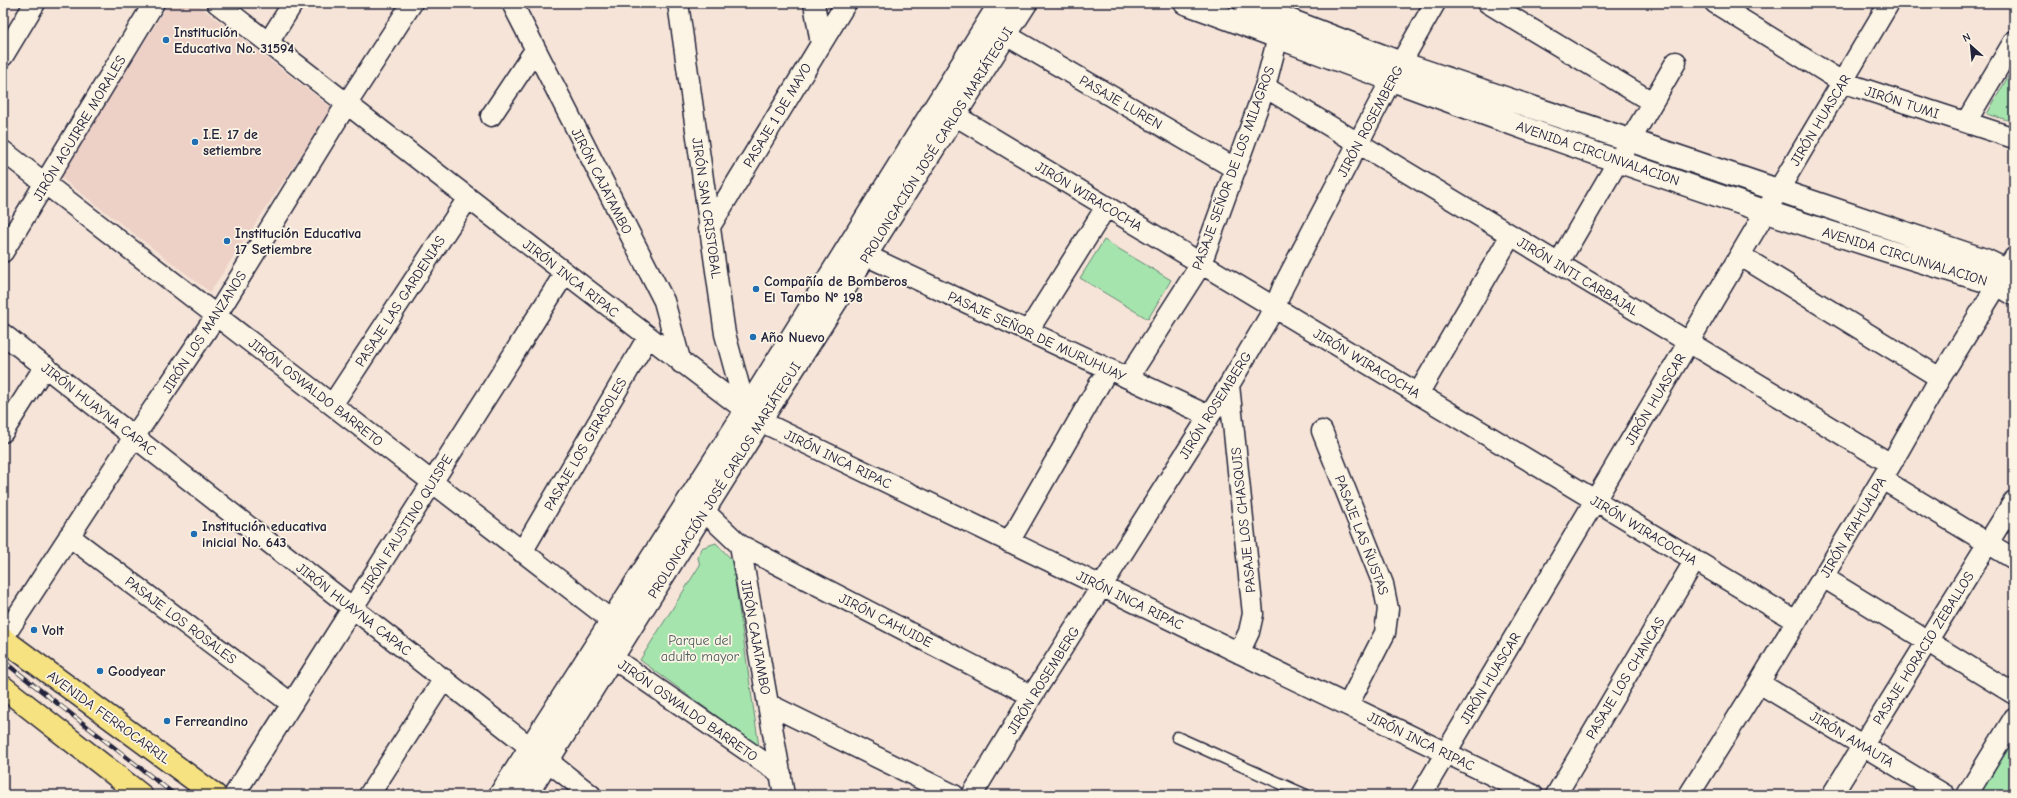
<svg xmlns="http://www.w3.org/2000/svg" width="2017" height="798" viewBox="0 0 2017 798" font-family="'Comic Neue',sans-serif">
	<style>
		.built { fill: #edd0c6 }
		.green { fill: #a5e5ad; stroke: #648474 }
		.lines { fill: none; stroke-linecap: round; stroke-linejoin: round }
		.service-casing { stroke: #22223b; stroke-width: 13 }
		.minor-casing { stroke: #22223b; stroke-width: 23 }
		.tertiary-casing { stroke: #22223b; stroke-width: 25 }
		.secondary-casing { stroke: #22223b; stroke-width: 25 }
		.primary-casing { stroke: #22223b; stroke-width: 25 }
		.service { stroke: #fcf5e5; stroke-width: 10 }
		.minor { stroke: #fcf5e5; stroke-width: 20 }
		.tertiary { stroke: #fcf5e5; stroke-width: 22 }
		.secondary { stroke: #fcf5e5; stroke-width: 22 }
		.primary { stroke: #f7e281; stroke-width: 22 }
		.rail-casing { stroke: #22223b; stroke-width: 4.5 }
		.rail { stroke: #fcf5e5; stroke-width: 3; stroke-dasharray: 9; stroke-linecap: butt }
		.poi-dot { fill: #1f6fb2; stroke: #fcf5e5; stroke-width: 1.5 }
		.labels { text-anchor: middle; stroke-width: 3.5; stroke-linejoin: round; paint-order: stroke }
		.poi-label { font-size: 14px; font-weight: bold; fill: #22223b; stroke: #fcf5e5; text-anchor: start }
		.street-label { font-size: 14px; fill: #22223b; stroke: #fcf5e5 }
		.park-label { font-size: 14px; fill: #495c5d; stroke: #fcf5e5 }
	</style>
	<rect width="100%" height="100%" fill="#f5e4d7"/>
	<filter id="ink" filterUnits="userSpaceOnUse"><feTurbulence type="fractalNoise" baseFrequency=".025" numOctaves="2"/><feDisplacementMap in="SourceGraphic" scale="8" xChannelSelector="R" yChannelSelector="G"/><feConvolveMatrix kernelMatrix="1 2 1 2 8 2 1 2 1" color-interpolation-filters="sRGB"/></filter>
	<g filter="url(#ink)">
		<path class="built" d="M 169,3 L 195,3 L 332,108 L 210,292 L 60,177 Z"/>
		<path class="green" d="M 2014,66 L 2014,122 L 1987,114 Z
			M 1104,240 L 1171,280 L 1148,319 L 1080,278 Z
			M 716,543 L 732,560 L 759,747 L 640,660 L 700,565 L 698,558 L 701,548 Z
			M 2014,731 L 2014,795 L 1978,795 Z"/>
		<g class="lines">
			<g class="service-casing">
				<path id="service" d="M 1177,737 L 1306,795"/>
			</g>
			<g class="minor-casing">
				<path id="minor" d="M 217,3 C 398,143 577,284 760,421 L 1533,795
					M 512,3 L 664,301 L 681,363
					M 678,3 L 725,334 L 746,411
					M 814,3 L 821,44
					M 1488,3 L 1652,102
					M 1715,3 L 1842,82 L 2014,138
					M 1006,35 L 1236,169
					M 268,43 L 293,3
					M 3,56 L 35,3
					M 1265,87 L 1891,464
					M 941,107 L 1796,621
					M 491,116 L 535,50
					M 1966,122 L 2014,41
					M 3,151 L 624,630
					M 709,228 L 846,3
					M 3,252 L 154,3
					M 865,255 L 1209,416
					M 1741,256 L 1940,378
					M 1558,264 L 1676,62
					M 1028,331 L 1106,207
					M 3,334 L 591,795
					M 1128,378 L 1201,264 L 1265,87 L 1278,37
					M 1229,385 L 1253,614 L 1249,632 L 1239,653
					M 1418,394 L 1511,235
					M 332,405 L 468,198
					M 1322,431 L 1383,584 L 1388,609 L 1385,633 L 1348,705
					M 3,432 L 45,366
					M 1882,479 L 2014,559
					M 690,501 L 704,511 L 740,545 L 784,795
					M 69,536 L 292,704
					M 1009,542 L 1108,369
					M 740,545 L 1032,696
					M 522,552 L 648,337
					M 1823,577 L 2014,694
					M 3,638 L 134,437 L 216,316 L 346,105 L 412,3
					M 598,648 L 781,774
					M 1759,683 L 1945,795
					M 768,704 L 954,795
					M 234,795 L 565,273
					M 369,795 L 444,679
					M 972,795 L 1032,696 L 1229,385 L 1275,307 L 1283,287 L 1391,80 L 1435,3
					M 1421,795 L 1889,3
					M 1556,795 L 1695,560
					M 1689,795 L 1759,683 L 1891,464 L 1940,378 L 2014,258
					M 1832,795 L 2014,501
					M 1967,795 L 2014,718"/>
			</g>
			<g class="tertiary-casing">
				<path id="tertiary" d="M 1185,3 C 1255,28 1323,55 1392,80 C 1592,154 1794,224 1999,285 L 2014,294
					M 1245,3 L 1401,63 L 1985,260 L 2014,274"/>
			</g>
			<g class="secondary-casing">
				<path id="secondary" d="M 500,795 L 746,411 L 1000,3
					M 526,795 L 760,421 L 1026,3"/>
			</g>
			<g class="primary-casing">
				<path id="primary" d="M 3,639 L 215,795
					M 3,687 L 141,795"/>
			</g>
			<use href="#service" class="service"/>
			<use href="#minor" class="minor"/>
			<use href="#tertiary" class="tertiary"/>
			<use href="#secondary" class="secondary"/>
			<use href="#primary" class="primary"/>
			<g class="rail-casing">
				<path id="rail" d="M 3,661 L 175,795"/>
			</g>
			<use href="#rail" class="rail"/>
		</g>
	</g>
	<g class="poi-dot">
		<circle cx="166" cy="40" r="4"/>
		<circle cx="195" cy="142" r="4"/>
		<circle cx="227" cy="241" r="4"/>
		<circle cx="756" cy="289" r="4"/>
		<circle cx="753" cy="337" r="4"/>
		<circle cx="194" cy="534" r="4"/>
		<circle cx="34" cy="630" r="4"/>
		<circle cx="100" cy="671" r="4"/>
		<circle cx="167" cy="721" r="4"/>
	</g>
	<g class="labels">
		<g class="poi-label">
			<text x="174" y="37">Institución<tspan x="174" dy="16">Educativa No. 31594</tspan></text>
			<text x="203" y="139">I.E. 17 de<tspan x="203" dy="16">setiembre</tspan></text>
			<text x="235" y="238">Institución Educativa<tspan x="235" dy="16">17 Setiembre</tspan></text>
			<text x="764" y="286">Compañía de Bomberos<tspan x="764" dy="16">El Tambo Nº 198</tspan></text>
			<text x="761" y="342">Año Nuevo</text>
			<text x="202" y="531">Institución educativa<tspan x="202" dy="16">inicial No. 643</tspan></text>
			<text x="42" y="635">Volt</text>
			<text x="108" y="676">Goodyear</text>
			<text x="175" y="726">Ferreandino</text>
		</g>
		<g class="street-label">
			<text transform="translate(1121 102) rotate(30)" y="5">PASAJE LUREN</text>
			<text transform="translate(1902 102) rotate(18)" y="5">JIRÓN TUMI</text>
			<text transform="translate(777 115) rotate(-59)" y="5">PASAJE 1 DE MAYO</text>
			<text transform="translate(1820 120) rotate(-59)" y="5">JIRÓN HUASCAR</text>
			<text transform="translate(1370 121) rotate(-62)" y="5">JIRÓN ROSEMBERG</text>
			<text transform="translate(79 128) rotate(-59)" y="5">JIRÓN AGUIRRE MORALES</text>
			<text transform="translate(936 145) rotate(-58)" y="5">PROLONGACIÓN JOSÉ CARLOS MARIÁTEGUI</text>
			<text transform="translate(1598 153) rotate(19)" y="5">AVENIDA CIRCUNVALACION</text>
			<text transform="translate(1233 168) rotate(-70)" y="5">PASAJE SEÑOR DE LOS MILAGROS</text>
			<text transform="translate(602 181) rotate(63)" y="5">JIRÓN CAJATAMBO</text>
			<text transform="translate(1089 196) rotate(31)" y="5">JIRÓN WIRACOCHA</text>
			<text transform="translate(707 208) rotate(82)" y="5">JIRÓN SAN CRISTOBAL</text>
			<text transform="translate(1905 256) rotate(17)" y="5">AVENIDA CIRCUNVALACION</text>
			<text transform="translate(1578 276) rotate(31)" y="5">JIRÓN INTI CARBAJAL</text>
			<text transform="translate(571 278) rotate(38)" y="5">JIRÓN INCA RIPAC</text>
			<text transform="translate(400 301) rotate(-57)" y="5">PASAJE LAS GARDENIAS</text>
			<text transform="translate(204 332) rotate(-57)" y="5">JIRÓN LOS MANZANOS</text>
			<text transform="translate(1037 336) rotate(25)" y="5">PASAJE SEÑOR DE MURUHUAY</text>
			<text transform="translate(1367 363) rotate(31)" y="5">JIRÓN WIRACOCHA</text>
			<text transform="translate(316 392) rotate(38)" y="5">JIRÓN OSWALDO BARRETO</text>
			<text transform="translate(1655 399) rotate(-59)" y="5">JIRÓN HUASCAR</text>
			<text transform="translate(1215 405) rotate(-58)" y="5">JIRÓN ROSEMBERG</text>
			<text transform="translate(99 409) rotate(38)" y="5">JIRÓN HUAYNA CAPAC</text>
			<text transform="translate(585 444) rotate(-60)" y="5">PASAJE LOS GIRASOLES</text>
			<text transform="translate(838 459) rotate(26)" y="5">JIRÓN INCA RIPAC</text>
			<text transform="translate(724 480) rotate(-58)" y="5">PROLONGACIÓN JOSÉ CARLOS MARIÁTEGUI</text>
			<text transform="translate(1243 520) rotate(-96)" y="5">PASAJE LOS CHASQUIS</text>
			<text transform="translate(406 524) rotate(-58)" y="5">JIRÓN FAUSTINO QUISPE</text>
			<text transform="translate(1853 527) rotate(-59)" y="5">JIRÓN ATAHUALPA</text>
			<text transform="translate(1644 530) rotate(31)" y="5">JIRÓN WIRACOCHA</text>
			<text transform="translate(1362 535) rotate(69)" y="5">PASAJE LAS ÑUSTAS</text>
			<text transform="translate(1130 600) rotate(26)" y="5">JIRÓN INCA RIPAC</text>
			<text transform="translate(354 609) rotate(38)" y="5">JIRÓN HUAYNA CAPAC</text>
			<text transform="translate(181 620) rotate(37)" y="5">PASAJE LOS ROSALES</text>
			<text transform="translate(886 620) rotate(27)" y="5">JIRÓN CAHUIDE</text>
			<text transform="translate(756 637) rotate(80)" y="5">JIRÓN CAJATAMBO</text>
			<text transform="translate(1923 648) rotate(-58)" y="5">PASAJE HORACIO ZEBALLOS</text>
			<text transform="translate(1490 678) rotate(-59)" y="5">JIRÓN HUASCAR</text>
			<text transform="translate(1625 678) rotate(-59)" y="5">PASAJE LOS CHANCAS</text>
			<text transform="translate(1043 680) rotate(-58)" y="5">JIRÓN ROSEMBERG</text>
			<text transform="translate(688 710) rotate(35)" y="5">JIRÓN OSWALDO BARRETO</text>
			<text transform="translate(109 717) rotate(36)" y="5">AVENIDA FERROCARRIL</text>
			<text transform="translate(1852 739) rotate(31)" y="5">JIRÓN AMAUTA</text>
			<text transform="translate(1421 741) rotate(26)" y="5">JIRÓN INCA RIPAC</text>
		</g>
		<g class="park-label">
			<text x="700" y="645">Parque del<tspan x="700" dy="16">adulto mayor</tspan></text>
		</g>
	</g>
	<rect width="2017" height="798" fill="none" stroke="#fcf5e5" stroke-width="16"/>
	<rect x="8" y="8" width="2001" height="782" fill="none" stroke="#22223b" stroke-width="1.5" filter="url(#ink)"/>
	<g transform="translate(1971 46) rotate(333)" stroke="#fcf5e5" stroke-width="3" paint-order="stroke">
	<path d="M0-3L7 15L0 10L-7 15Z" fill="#22223b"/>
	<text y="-6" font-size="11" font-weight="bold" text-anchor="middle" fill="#22223b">N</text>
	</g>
</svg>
